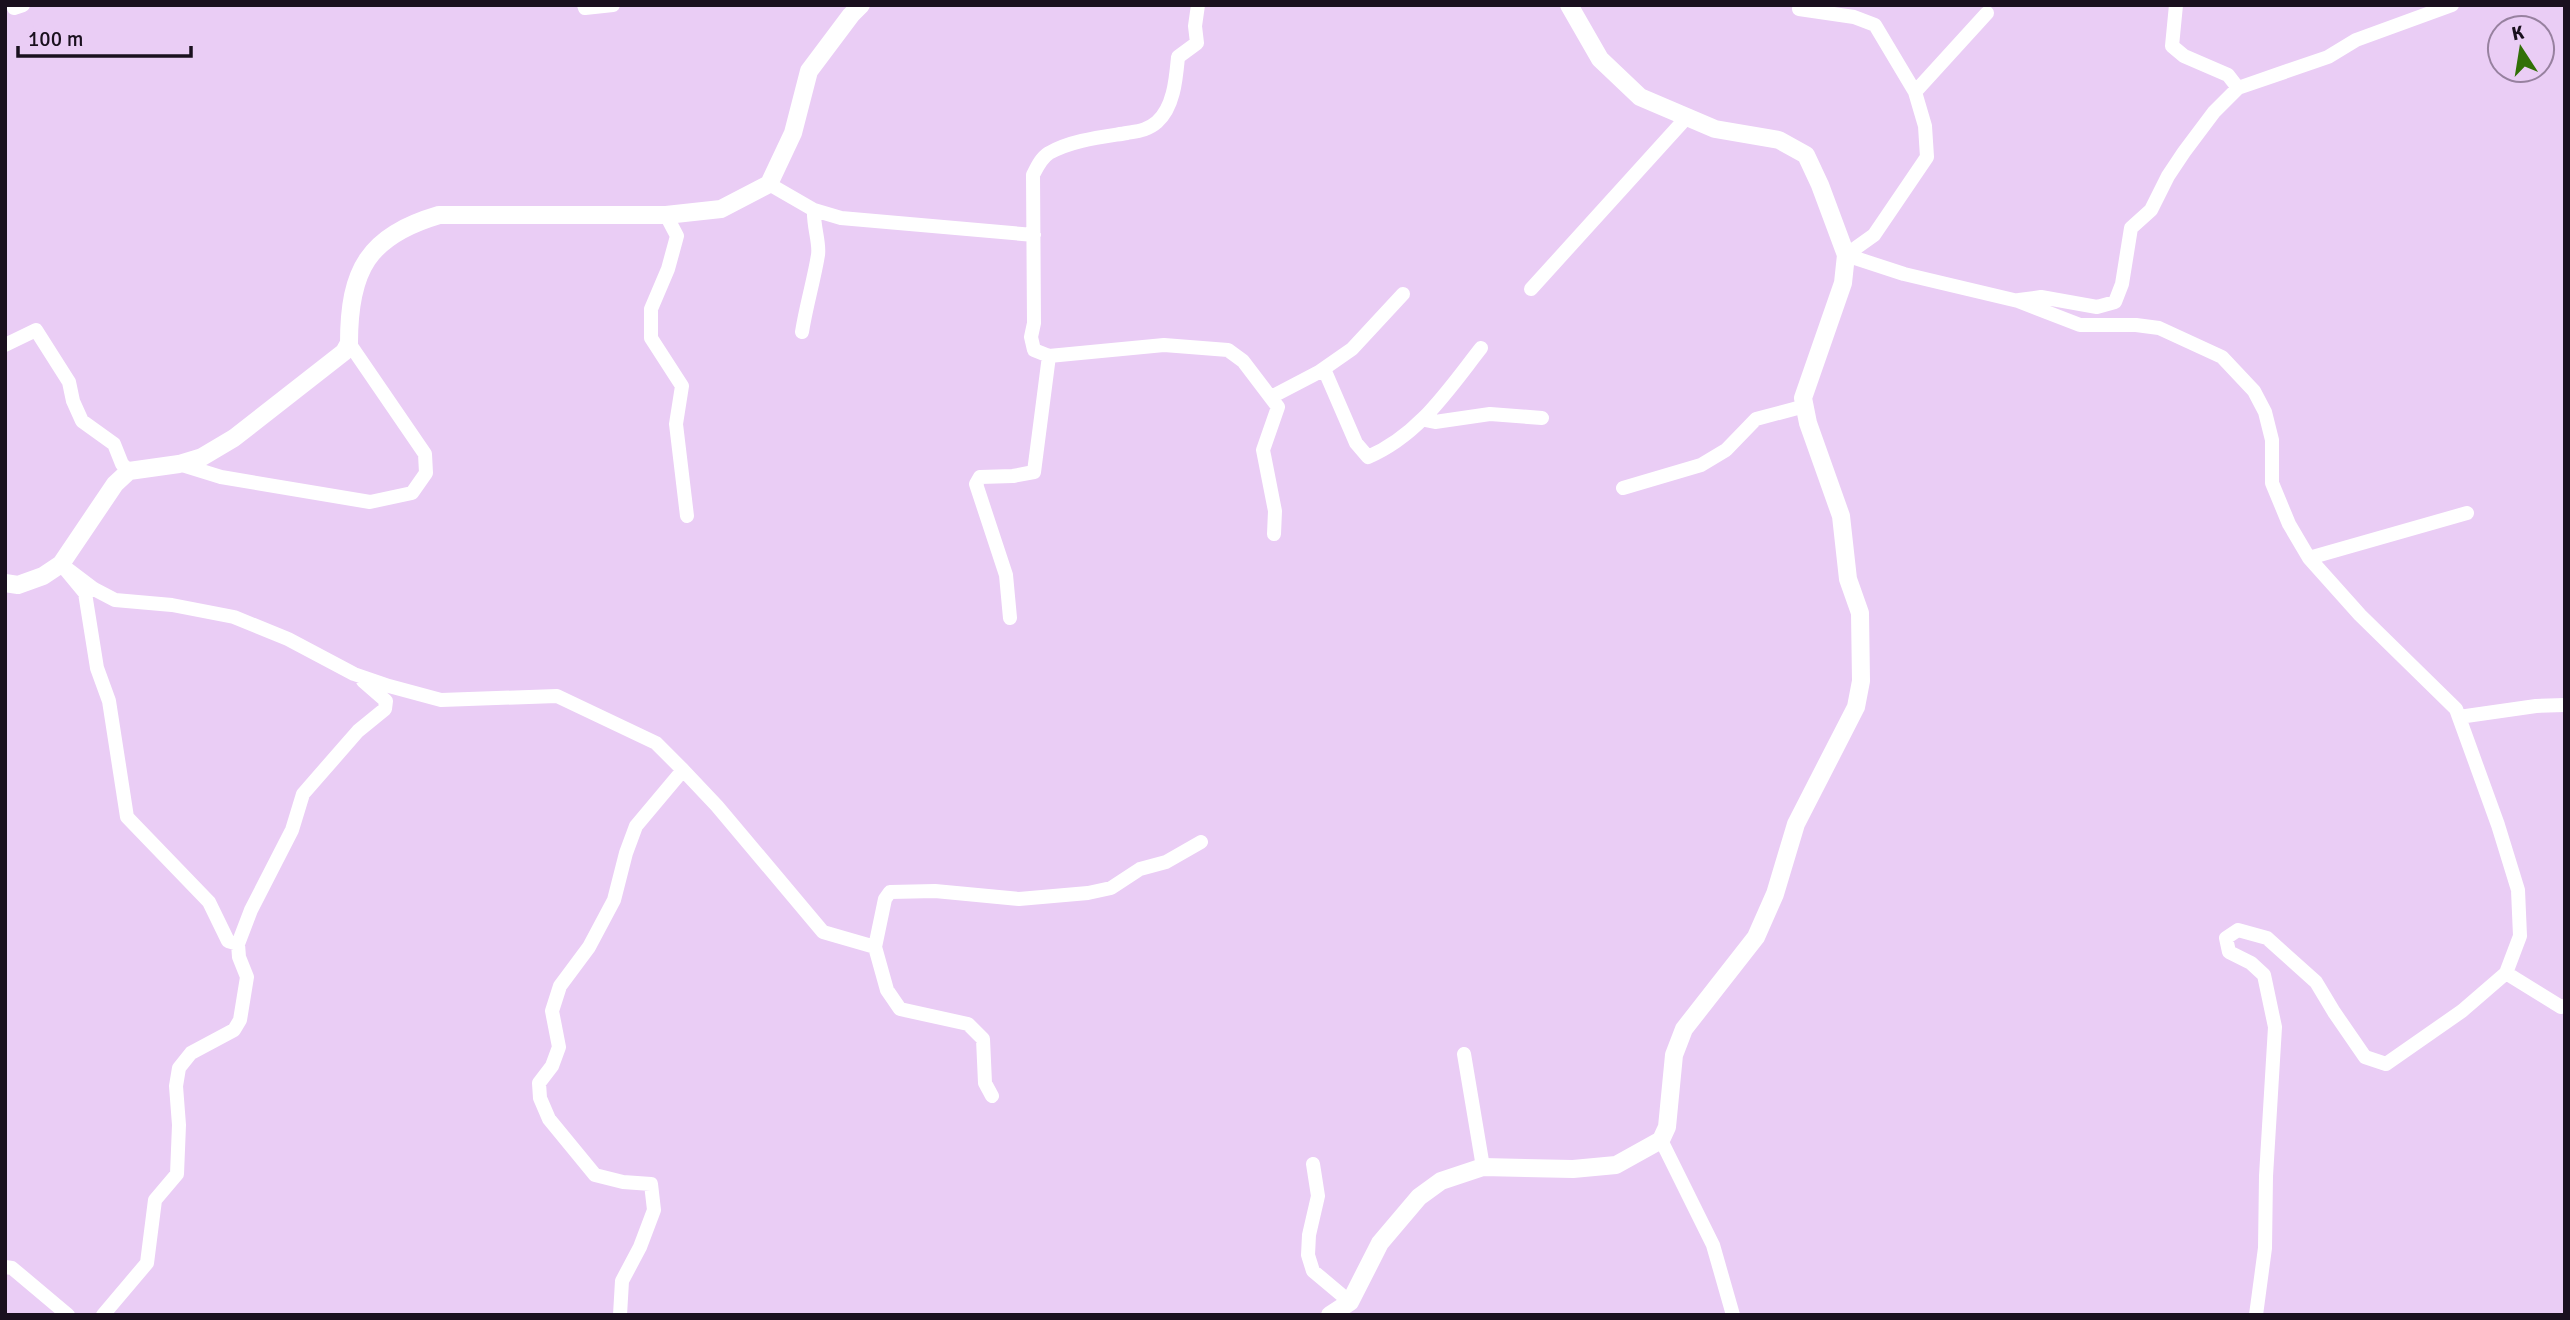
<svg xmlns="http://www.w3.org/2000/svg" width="2570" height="1320" viewBox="0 0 2570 1320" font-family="Signika,sans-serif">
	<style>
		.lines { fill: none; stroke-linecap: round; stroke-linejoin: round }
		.minor { stroke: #fff; stroke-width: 14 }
		.tertiary { stroke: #fff; stroke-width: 18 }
	</style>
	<rect width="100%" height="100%" fill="#eacdf5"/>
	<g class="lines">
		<path class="minor" d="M 584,5 L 585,8 L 613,5
			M 1198,5 L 1195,26 L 1197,43 L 1178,57 C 1176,78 1174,107 1157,122 C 1148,130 1138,131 1127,133 C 1102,137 1072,140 1049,153 C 1041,158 1037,167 1033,175 L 1034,323 L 1031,337 L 1034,350 L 1049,356 L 1164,345 L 1228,350 L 1243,361 L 1278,407 L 1263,450 L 1275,511 L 1274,534
			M 2176,5 L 2172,46 L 2184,56 L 2228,75 L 2238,88
			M 14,8 L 23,5
			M 1799,9 L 1854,17 L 1875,25 L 1915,92 L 1925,126 L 1927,157 L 1874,235 L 1846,255
			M 1915,92 L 1987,13
			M 769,184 L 814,210 L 841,218 L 1034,235
			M 666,215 L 677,236 L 668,269 L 651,309 L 651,338 L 682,386 L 676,424 L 687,516
			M 1846,255 L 1904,274 L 2018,301 L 2080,325 L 2136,325 L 2159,328 L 2222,357 L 2254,391 L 2265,412 L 2272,440 L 2272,483 L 2289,524 L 2309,558 L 2360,615 L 2456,709 L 2498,825 L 2518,890 L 2520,936 L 2506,973 L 2462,1011 L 2386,1064 L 2365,1057 L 2334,1012 L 2316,982 L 2267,938 L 2238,930 L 2226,938 L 2229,952 L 2251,963 L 2264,975 L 2275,1027 L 2266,1176 L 2265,1248 L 2256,1315
			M 1531,289 L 1687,117
			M 2019,300 L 2041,297 L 2097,307 L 2115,302 L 2122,284 L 2131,228 L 2151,210 L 2168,176 L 2184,152 L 2214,112 L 2238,88 L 2328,57 L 2356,40 L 2452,5
			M 802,332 C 806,306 814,280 818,255 C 820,243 813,226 814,210
			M 5,345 L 36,330 L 69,382 L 73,401 L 82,421 L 114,444 L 122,464 L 129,471
			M 1324,369 L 1356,443 L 1368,457 C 1419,435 1448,390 1481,348
			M 1271,397 L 1319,372 L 1352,349 L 1403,294
			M 1425,420 L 1435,422 L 1490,414 L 1542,418
			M 179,464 L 221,477 L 370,502 L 412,493 L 426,473 L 425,454 L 349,343
			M 1623,488 L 1701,465 L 1726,450 L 1756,419 L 1805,406
			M 2309,558 L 2467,513
			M 1010,618 L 1006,575 L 976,484 L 980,477 L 1013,476 L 1034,472 L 1049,356
			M 2459,717 L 2536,706 L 2565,705
			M 683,770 L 717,806 L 823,932 L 875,947 L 885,899 L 890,892 L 935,891 L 1019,899 L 1088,893 L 1111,888 L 1140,869 L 1166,862 L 1201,842
			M 238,944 L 228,941 L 209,902 L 127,817 L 109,701 L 97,668 L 85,593 L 61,564 L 94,589 L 115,600 L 172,605 L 234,617 L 288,639 L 354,674 L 389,686 L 441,700 L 557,696 L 656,743 L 683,770 L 636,826 L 626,853 L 614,900 L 589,947 L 560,986 L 552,1011 L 559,1047 L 552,1066 L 539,1083 L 540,1098 L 549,1119 L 595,1175 L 623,1182 L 651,1184 L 654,1210 L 640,1247 L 622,1281 L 620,1315
			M 875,947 L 887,990 L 900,1009 L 968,1024 L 983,1039 L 985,1083 L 992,1096
			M 2506,973 L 2561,1007 L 2565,1006
			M 1464,1054 L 1483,1167
			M 1661,1140 L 1713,1245 L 1733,1315
			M 1313,1164 L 1318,1196 L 1309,1235 L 1308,1255 L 1313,1271 L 1350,1302
			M 5,1267 L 12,1268 L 68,1315
			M 103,1315 L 147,1263 L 155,1200 L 177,1174 L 179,1125 L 176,1086 L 179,1068 L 191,1053 L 234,1030 L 240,1020 L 247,977 L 239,957 L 238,944 L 251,910 L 292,830 L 303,794 L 358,731 L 385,709 L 386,701 L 363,681"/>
		<path class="tertiary" d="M 5,583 L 18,585 L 43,576 L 61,564 L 115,484 L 129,471 L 179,464 L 202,457 L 234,438 L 344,352 L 349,343 C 349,270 368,236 439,215 L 666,215 L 721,209 L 769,184 L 793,133 L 809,71 L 851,15 L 861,5
			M 1330,1315 L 1350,1302 L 1380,1243 L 1419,1197 L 1441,1181 L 1483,1167 L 1573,1169 L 1616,1165 L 1661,1140 L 1667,1127 L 1674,1055 L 1684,1029 L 1756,937 L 1775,894 L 1796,824 L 1856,707 L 1861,681 L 1860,613 L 1848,579 L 1841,516 L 1808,423 L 1803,398 L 1843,283 L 1846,255 L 1820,185 L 1806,155 L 1779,140 L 1715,129 L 1640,97 L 1600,59 L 1569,5"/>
	</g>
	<rect width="2570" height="1320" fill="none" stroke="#1a101e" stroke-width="14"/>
	<g transform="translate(2521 49) rotate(348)"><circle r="33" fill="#eacdf5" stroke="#97819f" stroke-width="2"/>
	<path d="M0-5L12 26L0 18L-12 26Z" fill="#317007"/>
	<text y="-10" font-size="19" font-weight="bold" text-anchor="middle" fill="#1a101e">K</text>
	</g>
	<path d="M18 46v10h173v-10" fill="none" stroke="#1a101e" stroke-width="3.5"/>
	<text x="28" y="46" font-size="21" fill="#1a101e" stroke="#eacdf5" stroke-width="5" paint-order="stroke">100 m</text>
</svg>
